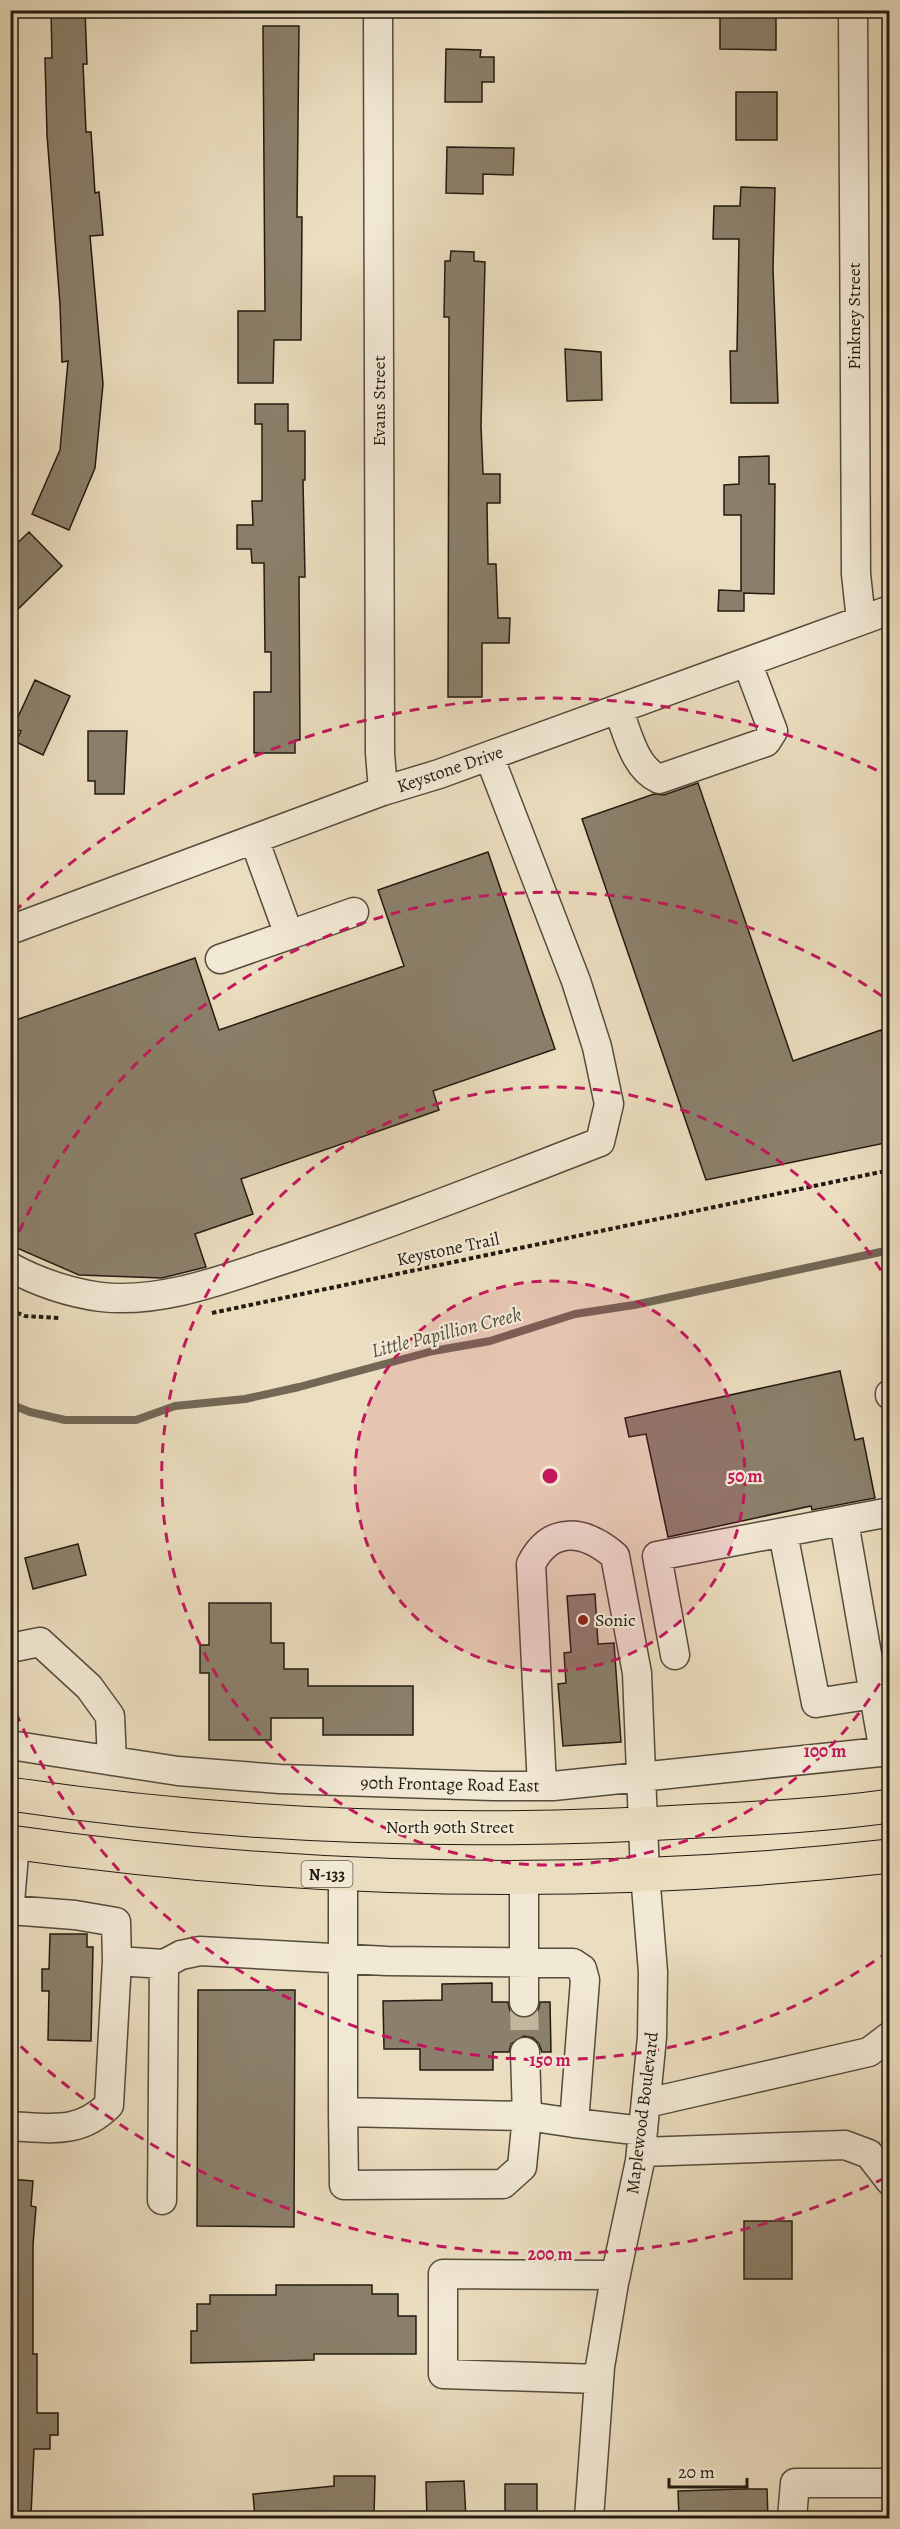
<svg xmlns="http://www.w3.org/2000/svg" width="900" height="2529" viewBox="0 0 900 2529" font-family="Alegreya,serif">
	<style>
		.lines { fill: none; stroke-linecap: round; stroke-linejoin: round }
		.stream { stroke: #726856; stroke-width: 8 }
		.building { fill: #8b806b; stroke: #221b11; stroke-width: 1.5 }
		.minor-tunnel { stroke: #c3b69c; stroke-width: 28; stroke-dasharray: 28 14; stroke-linecap: butt }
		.minor-casing { stroke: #544c3c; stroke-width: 31 }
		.major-casing { stroke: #221b11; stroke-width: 35 }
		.path { stroke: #221b11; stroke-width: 4; stroke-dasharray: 4.5 3; stroke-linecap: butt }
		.minor { stroke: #f2e9d5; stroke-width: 28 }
		.major { stroke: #ebddbf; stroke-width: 33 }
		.ring { fill: none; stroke: #c2185b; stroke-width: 3; stroke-dasharray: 10 8 }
		.poi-dot { fill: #8f2418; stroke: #f2e9d5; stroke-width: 2 }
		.labels { text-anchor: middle; stroke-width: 4.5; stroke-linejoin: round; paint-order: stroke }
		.shield { fill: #f2e9d5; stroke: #60594c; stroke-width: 1.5 }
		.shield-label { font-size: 16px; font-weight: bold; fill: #221b11 }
		.street-label { font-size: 18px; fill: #221b11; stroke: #f2e9d5 }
		.poi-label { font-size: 18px; fill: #221b11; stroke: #f2e9d5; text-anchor: start }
		.water-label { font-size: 20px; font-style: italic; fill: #574e3f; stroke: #f2e9d5 }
		.centre { fill: #c2185b; stroke: #f2e9d5; stroke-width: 3 }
		.ring-label { font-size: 18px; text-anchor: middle; font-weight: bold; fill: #c2185b; stroke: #f2e9d5; stroke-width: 4.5; stroke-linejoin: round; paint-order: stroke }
	</style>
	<rect width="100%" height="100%" fill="#ebddbf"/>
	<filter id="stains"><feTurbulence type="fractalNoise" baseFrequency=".00333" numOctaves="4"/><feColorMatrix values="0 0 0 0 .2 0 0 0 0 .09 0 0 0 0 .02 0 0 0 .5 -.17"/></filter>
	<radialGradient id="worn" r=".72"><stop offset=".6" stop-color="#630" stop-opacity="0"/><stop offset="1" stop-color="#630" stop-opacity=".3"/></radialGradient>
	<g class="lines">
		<path class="stream" d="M 10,1404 L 30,1412 L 65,1420 L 136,1420 L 175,1406 L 245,1399 L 299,1387 L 433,1351 L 490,1341 L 575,1314 L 634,1305 L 890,1250"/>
	</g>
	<path class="building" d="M 51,10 L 85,10 L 87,64 L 83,64 L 86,132 L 91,132 L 95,193 L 99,192 L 103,235 L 90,236 L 103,384 L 95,468 L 69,530 L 32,514 L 60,450 L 68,361 L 62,362 L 60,304 L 47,135 L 45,58 L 52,58 Z
		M 720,10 L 776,10 L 776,50 L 720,49 Z
		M 263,26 L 299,26 L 297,217 L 302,217 L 301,340 L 274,340 L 273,383 L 238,383 L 238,311 L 265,311 Z
		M 446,49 L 481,50 L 480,57 L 494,57 L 494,82 L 482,82 L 482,102 L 445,102 Z
		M 736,92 L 777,92 L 777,140 L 736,140 Z
		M 447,147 L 514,148 L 513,175 L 483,174 L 483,194 L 446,193 Z
		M 741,187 L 775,188 L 773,269 L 778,403 L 731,403 L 730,351 L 737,351 L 739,239 L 713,239 L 714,206 L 740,206 Z
		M 451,251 L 474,252 L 474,261 L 485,262 L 481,426 L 483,474 L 500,474 L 500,503 L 487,503 L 488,564 L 496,564 L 498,618 L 510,618 L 509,643 L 482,643 L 482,697 L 448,697 L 449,317 L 444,317 L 445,261 L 450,261 Z
		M 565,349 L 601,352 L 602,400 L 567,401 Z
		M 255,404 L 288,404 L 288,431 L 305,431 L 305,480 L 303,480 L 305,577 L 299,577 L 300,740 L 295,740 L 295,753 L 254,753 L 254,692 L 271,692 L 271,652 L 265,652 L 264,563 L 252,563 L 251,549 L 237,549 L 237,525 L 253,525 L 252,501 L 262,501 L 262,424 L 255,424 Z
		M 769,456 L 769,484 L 775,484 L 774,594 L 744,593 L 744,611 L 718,611 L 719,590 L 741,591 L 741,515 L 724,515 L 724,485 L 739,484 L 739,457 Z
		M 29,532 L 62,566 L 10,617 L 10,550 Z
		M 35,680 L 70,696 L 43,755 L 16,742 L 21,731 L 13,728 Z
		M 88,731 L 127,731 L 124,794 L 95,794 L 95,781 L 88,781 Z
		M 698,783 L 793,1061 L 881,1030 L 890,1055 L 890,1142 L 706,1180 L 582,819 L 654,794 L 664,795 Z
		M 488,852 L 555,1049 L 433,1091 L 439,1110 L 241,1179 L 253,1214 L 195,1234 L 206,1267 L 162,1278 L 79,1275 L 10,1245 L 10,1022 L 195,958 L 219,1030 L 404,966 L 378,890 Z
		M 840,1371 L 855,1440 L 863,1438 L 875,1498 L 812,1510 L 811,1506 L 668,1537 L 646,1434 L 629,1437 L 625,1418 Z
		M 78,1544 L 86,1575 L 33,1589 L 25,1558 Z
		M 595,1594 L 598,1644 L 614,1643 L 621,1742 L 563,1746 L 558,1684 L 566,1683 L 564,1653 L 571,1652 L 567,1596 Z
		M 209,1603 L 271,1603 L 271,1643 L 284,1643 L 284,1669 L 308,1669 L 308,1686 L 413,1686 L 413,1735 L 323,1735 L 323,1718 L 271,1718 L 271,1740 L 209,1740 L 209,1673 L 200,1673 L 200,1645 L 209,1645 Z
		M 50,1934 L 87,1934 L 87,1947 L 93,1947 L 91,2041 L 48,2040 L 49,1991 L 42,1991 L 42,1969 L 49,1969 Z
		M 492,1983 L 492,2002 L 508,2002 L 510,2011 L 516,2017 L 532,2017 L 538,2011 L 540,2002 L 550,2002 L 551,2052 L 542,2052 L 539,2044 L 533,2038 L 524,2036 L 511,2044 L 509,2052 L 493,2052 L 493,2070 L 420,2070 L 420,2049 L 384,2049 L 383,2001 L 442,2000 L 442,1984 Z
		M 198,1990 L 295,1990 L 294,2227 L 197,2226 Z
		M 10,2179 L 33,2181 L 31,2206 L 36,2207 L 33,2245 L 33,2354 L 37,2354 L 37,2413 L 58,2413 L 58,2435 L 50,2435 L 50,2449 L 34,2449 L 31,2515 L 10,2514 Z
		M 744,2221 L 792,2221 L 792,2279 L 744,2279 Z
		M 276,2285 L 372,2285 L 372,2294 L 398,2294 L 398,2316 L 416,2316 L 416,2354 L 314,2354 L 314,2360 L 191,2363 L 191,2331 L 197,2331 L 197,2304 L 210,2304 L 210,2295 L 276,2295 Z
		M 334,2476 L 375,2476 L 374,2518 L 255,2518 L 253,2494 L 334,2486 Z
		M 464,2481 L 466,2518 L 427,2518 L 426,2482 Z
		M 505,2484 L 537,2484 L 537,2518 L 505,2518 Z
		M 743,2489 L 767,2489 L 768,2518 L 679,2518 L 678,2491 Z"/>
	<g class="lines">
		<path class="minor-tunnel" d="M 524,2002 L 525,2052"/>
		<g class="minor-casing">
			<path id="minor" d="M 378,10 L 380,753 L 383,791
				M 853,10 L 856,574 L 861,620
				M 618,709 C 628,734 634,767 659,779 L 766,742 L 773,731 L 747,662
				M 254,839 L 289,935 L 354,912
				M 10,930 L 383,791 L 439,774 L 890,610
				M 220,959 L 289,935
				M 10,1267 C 38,1282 71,1293 101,1297 C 164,1304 229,1277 288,1258 C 393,1223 496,1182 600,1142 L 609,1104 L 597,1047 L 576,981 L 489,756
				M 890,1394 L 890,1395
				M 844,1522 L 884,1752
				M 783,1533 L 816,1703 L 874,1694
				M 10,1648 L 40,1642 L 89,1687 L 110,1716 L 112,1761
				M 675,1655 L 657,1556 L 890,1512
				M 10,1745 L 178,1771 L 280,1779 L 493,1786 L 553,1786 L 890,1751
				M 542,1786 L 531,1564 C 551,1525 585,1530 615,1556 L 637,1673 L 645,1874 L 653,1972 L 652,2037 L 640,2161 L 614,2283 L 600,2367 L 589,2518
				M 343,1874 L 343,2112 L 527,2116 L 574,2123
				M 524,1876 L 524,2002
				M 10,1902 L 15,1843
				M 10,1910 L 75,1915 L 116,1922 L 117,1961 L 164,1964 L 181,1955 L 200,1951 L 387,1961 L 573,1963 L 582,1969 L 585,1980 L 574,2123 L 643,2131
				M 647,2103 L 869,2052 L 890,2036
				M 343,2112 L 344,2185 L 503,2184 L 522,2167 L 527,2116 L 525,2052
				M 10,2126 C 50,2128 79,2135 109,2105 L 117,1961
				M 641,2152 L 845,2145 L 869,2154 L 890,2181
				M 162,2200 L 164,1964
				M 599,2379 L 443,2374 L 443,2274 L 616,2275
				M 792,2518 L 795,2483 L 890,2483"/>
		</g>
		<g class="major-casing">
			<path id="major" d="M 10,1794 C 239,1828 469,1835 699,1821 C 763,1818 826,1815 890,1806
				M 10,1842 C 301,1883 598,1889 890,1856"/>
		</g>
		<path class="path" d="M 10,1310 L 25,1316 L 59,1318
			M 212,1313 L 890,1170"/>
		<use href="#minor" class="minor"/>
		<use href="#major" class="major"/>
	</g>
	<circle cx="550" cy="1476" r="195" fill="#c2185b" fill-opacity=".12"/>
	<g class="ring">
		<circle cx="550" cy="1476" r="195"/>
		<path d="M889 1668A389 389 0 1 1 889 1284"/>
		<path d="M889 1951A584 584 0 0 1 12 1704M12 1248A584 584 0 0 1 889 1001"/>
		<path d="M885 2178A778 778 0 0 1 14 2040M14 912A778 778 0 0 1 885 774"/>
	</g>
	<circle class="poi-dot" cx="583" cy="1620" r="6"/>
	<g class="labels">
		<rect class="shield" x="301.5" y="1861" width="51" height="26" rx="4.5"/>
		<g class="shield-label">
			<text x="327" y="1880">N-133</text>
		</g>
		<g class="street-label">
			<text transform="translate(854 316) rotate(-90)" y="6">Pinkney Street</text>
			<text transform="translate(379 401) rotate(-90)" y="6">Evans Street</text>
			<text transform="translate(450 769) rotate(-19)" y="6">Keystone Drive</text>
			<text transform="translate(448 1249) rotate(-12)" y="6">Keystone Trail</text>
			<text transform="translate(450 1784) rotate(1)" y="6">90th Frontage Road East</text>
			<text x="450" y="1833">North 90th Street</text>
			<text transform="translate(642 2113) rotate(-83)" y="6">Maplewood Boulevard</text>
		</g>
		<g class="poi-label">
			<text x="595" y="1626">Sonic</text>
		</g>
		<g class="water-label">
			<text transform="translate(446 1332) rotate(-14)" y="7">Little Papillion Creek</text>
		</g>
	</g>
	<circle cx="550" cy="1476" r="9" class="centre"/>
	<g class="ring-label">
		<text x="745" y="1482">50 m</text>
		<text x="825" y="1757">100 m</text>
		<text x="550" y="2066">150 m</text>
		<text x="550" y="2260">200 m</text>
	</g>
	<rect width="900" height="2529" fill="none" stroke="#ebddbf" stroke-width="36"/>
	<rect x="12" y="12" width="876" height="2505" fill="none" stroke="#221b11" stroke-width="3"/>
	<rect x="18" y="18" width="864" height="2493" fill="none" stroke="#221b11" stroke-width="1.5"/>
	<path d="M669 2478v9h78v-9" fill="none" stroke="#221b11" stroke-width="3"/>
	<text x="678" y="2478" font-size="18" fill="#221b11" stroke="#f2e9d5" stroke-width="4.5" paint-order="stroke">20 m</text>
	<rect width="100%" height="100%" filter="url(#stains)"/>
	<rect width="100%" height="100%" fill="url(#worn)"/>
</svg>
